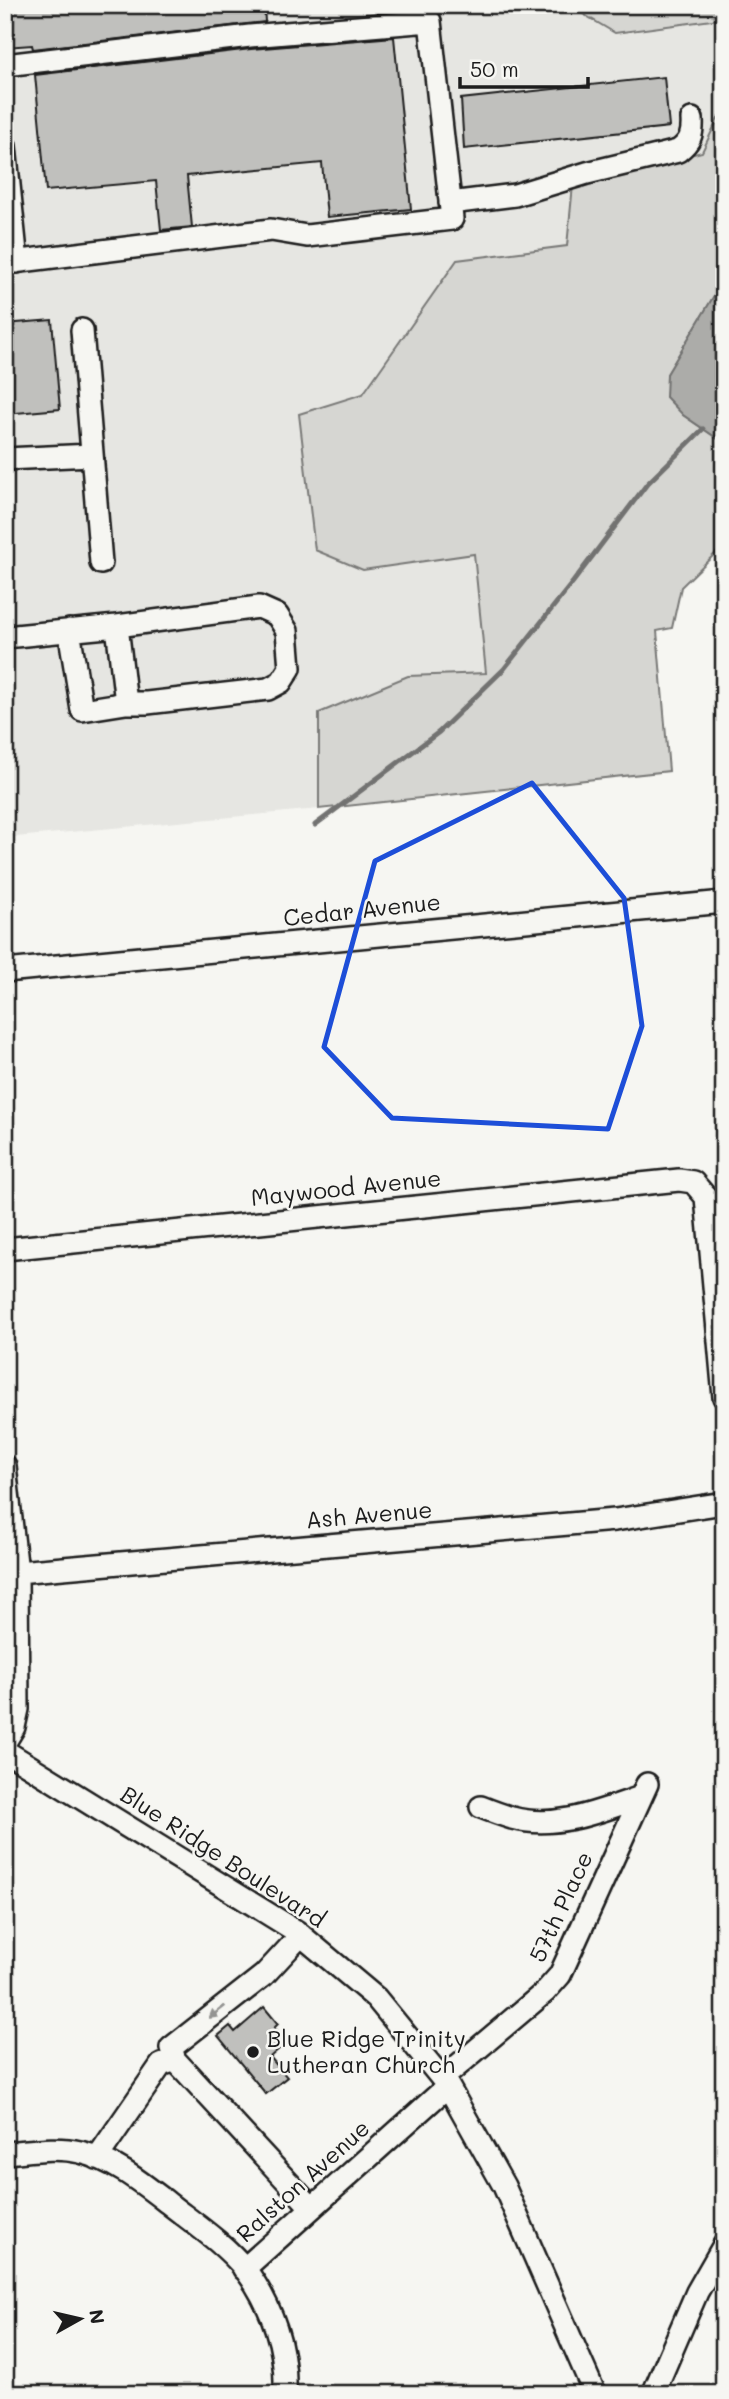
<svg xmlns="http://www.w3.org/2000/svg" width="729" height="2399" viewBox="0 0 729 2399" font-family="Mali,sans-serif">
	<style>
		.built { fill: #e6e6e2 }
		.green { fill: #d6d6d2; stroke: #797977; stroke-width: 2 }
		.water { fill: #acaca9; stroke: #727271; stroke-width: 2 }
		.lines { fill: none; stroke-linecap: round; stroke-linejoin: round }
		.stream { stroke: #727271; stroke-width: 5 }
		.building { fill: #c0c0bd; stroke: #1c1c1c; stroke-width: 2 }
		.minor-casing { stroke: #1c1c1c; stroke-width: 26 }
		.minor { stroke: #f6f6f2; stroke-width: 21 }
		.oneway { fill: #949492 }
		.marked { fill: none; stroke: #1d4ed8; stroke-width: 5; stroke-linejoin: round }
		.poi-dot { fill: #1c1c1c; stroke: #f6f6f2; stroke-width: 2.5 }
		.labels { text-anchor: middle; stroke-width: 5; stroke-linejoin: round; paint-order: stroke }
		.street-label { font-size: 23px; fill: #1c1c1c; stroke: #f6f6f2 }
		.poi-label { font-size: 23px; fill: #1c1c1c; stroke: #f6f6f2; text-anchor: start }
	</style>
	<rect width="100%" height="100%" fill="#f6f6f2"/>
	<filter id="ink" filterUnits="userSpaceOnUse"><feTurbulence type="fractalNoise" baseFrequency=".0143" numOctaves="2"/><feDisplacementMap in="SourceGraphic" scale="14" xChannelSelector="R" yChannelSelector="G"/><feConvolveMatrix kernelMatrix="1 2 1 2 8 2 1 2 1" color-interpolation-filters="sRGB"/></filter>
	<g filter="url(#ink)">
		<path class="built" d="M 5,5 L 568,5 L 615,33 L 720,19 L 724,49 L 724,106 L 702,152 L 573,185 L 567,246 L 457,260 L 363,395 L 299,414 L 363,570 L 474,554 L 486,674 L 408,676 L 319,713 L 319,809 L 5,838 Z"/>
		<path class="green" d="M 568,5 L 724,5 L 724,49 L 719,19 L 615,33 Z
			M 724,106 L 724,279 L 667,374 L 683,415 L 724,443 L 724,545 L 681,587 L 672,628 L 657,631 L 669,771 L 319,809 L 319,713 L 408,676 L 486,673 L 474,554 L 363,570 L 315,550 L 299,414 L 363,394 L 457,260 L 567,246 L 573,185 L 702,152 Z"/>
		<path class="water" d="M 724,279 L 724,443 L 683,415 L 666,397 L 667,374 Z"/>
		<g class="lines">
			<path class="stream" d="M 315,825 L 439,732 L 504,669 L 573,582 L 647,484 L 703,429"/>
		</g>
		<path class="building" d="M 5,5 L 264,5 L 265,22 L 33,49 L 32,45 L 5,47 Z
			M 394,37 L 411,209 L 327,217 L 322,163 L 187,176 L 192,227 L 161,230 L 156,181 L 46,191 L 35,75 L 251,49 Z
			M 664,77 L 669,127 L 464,149 L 461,99 Z
			M 52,320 L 60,409 L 5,414 L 5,324 Z
			M 264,2007 L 278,2024 L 274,2028 L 280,2035 L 280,2048 L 270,2057 L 287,2077 L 266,2094 L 218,2036 L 230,2026 L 235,2032 Z"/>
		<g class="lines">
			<g class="minor-casing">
				<path id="minor" d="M 5,65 L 250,36 L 430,21 L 452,219 L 307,236 L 271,230 L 5,263
					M 5,146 L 17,262
					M 450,203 L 515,195 L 587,173 L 678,151 C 690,142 693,135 692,119
					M 82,330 L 101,563
					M 5,459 L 92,455
					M 117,626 L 259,607 L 277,615 L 287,631 L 290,668 L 281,682 L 268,689 L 147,703 L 126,703
					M 5,637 L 117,626 L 126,703 L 82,710 L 69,630
					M 5,971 L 724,902
					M 5,1249 L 679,1180 L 693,1182 L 706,1197 L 724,1397
					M 5,1466 L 17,1572 L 18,1709 L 14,1727 L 5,1742
					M 17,1572 L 615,1520 L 724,1503
					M 5,1751 L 296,1931 L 376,1998 L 448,2086 L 504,2186 L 595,2394
					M 481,1807 C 491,1811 502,1815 512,1818 C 556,1830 600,1811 641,1797
					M 301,1935 L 264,1975 L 171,2048 L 175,2060 L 312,2208
					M 443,2078 L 545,1992 L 560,1975 L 647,1784
					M 5,2153 C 30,2151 56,2146 80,2152 C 112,2159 142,2183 168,2203 C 192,2222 225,2244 245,2269 C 272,2305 287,2349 285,2394
					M 97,2158 L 161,2065 L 175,2060
					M 244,2269 L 448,2086
					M 653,2394 L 697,2292 L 724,2245"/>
			</g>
			<use href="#minor" class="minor"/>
		</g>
		<defs><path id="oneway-solid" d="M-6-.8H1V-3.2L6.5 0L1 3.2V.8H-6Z" transform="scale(1.75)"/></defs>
		<use class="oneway" href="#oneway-solid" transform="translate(217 2012) rotate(142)"/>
	</g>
	<path class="marked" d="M 532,783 L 624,898 L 642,1026 L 608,1129 L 392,1118 L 324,1047 L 375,861 Z"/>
	<circle class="poi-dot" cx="253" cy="2052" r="7"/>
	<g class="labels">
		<g class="street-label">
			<text transform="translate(362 910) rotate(-6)" y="8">Cedar Avenue</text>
			<text transform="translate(346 1188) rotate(-6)" y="8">Maywood Avenue</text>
			<text transform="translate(369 1515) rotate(-5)" y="8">Ash Avenue</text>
			<text transform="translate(223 1857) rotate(33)" y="8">Blue Ridge Boulevard</text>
			<text transform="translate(561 1907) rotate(-65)" y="8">57th Place</text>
			<text transform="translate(303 2181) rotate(-42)" y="8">Ralston Avenue</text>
		</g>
		<g class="poi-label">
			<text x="267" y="2047">Blue Ridge Trinity<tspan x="267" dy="26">Lutheran Church</tspan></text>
		</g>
	</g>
	<rect width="729" height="2399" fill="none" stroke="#f6f6f2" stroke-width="28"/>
	<rect x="14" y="14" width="701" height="2371" fill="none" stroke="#1c1c1c" stroke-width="2.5" filter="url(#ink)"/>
	<g transform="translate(80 2319) rotate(82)" stroke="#f6f6f2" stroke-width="5" paint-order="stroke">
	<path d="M0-5L12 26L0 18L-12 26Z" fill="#1c1c1c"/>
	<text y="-10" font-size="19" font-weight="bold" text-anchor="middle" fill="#1c1c1c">N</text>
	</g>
	<path d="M460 77v10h128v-10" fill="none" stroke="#1c1c1c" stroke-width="3.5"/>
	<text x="470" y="77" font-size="21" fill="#1c1c1c" stroke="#f6f6f2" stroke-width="5" paint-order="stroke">50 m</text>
</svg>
